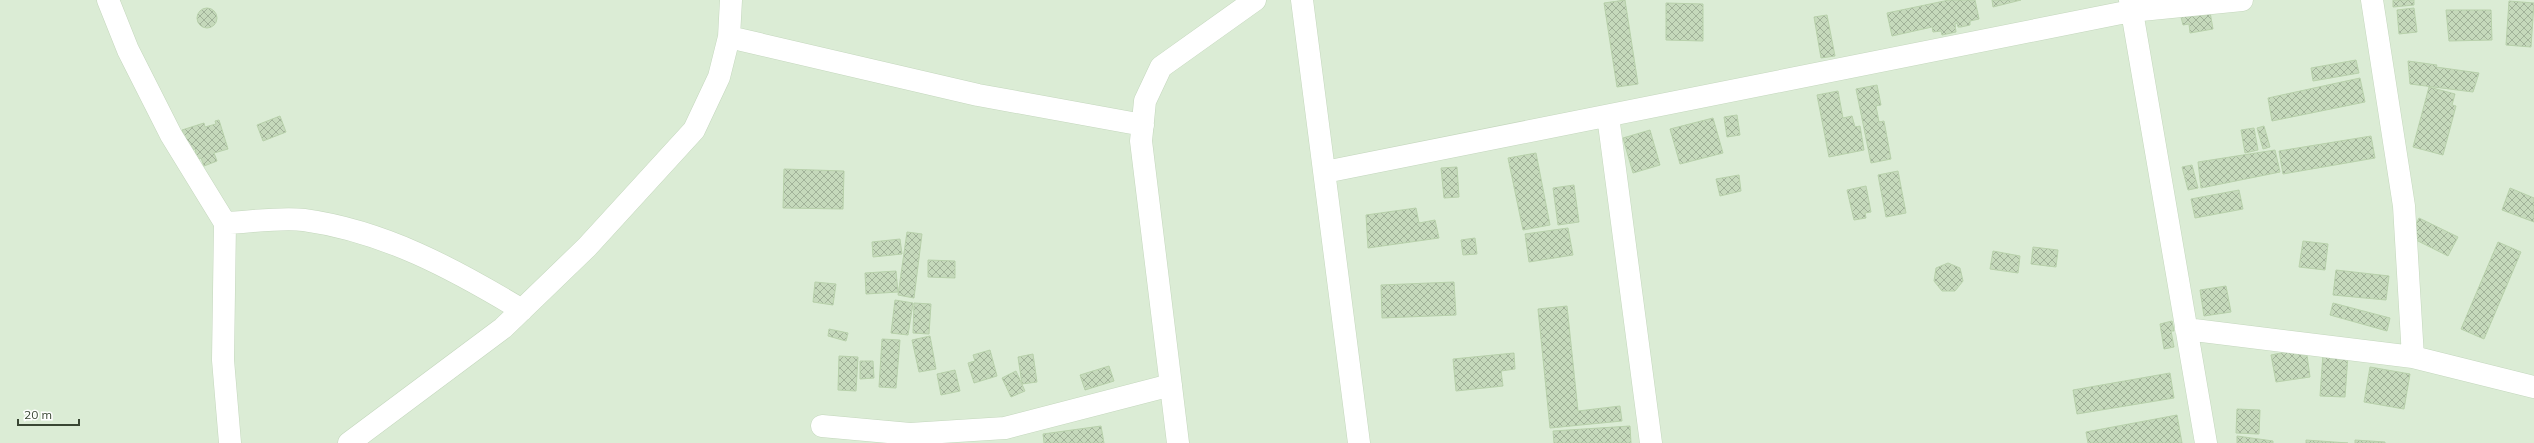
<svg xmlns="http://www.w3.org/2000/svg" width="2534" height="443" viewBox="0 0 2534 443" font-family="Mulish,sans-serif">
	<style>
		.residential { fill: #dbecd5 }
		.building { fill: url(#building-cross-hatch); stroke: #b8d1ab }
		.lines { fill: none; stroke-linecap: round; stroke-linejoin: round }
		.minor-casing { stroke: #c4d7bd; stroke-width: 23 }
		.minor { stroke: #fff; stroke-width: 22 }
	</style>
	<defs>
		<pattern id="building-cross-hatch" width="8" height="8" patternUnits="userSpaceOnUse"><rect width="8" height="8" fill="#c5d9bb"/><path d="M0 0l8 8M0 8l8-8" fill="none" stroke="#a1b299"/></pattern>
	</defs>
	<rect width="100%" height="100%" fill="#e7f3e4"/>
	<path class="residential" d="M 0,0 L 2534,0 L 2534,443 L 0,443 Z"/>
	<path class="building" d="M 1625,0 L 1638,84 L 1617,87 L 1604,3 Z
		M 1949,0 L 1975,0 L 1979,19 L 1970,21 L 1970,25 L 1961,27 L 1958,27 L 1957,23 L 1955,24 L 1956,32 L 1942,35 L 1941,31 L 1933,32 L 1932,27 L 1892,36 L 1887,13 Z
		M 1992,0 L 2021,0 L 1993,7 Z
		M 2393,0 L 2414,0 L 2414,5 L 2393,7 Z
		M 2509,1 L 2534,3 L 2531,47 L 2506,45 Z
		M 1666,3 L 1703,4 L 1703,41 L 1666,40 Z
		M197 18a10 10 0 1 1 20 0a10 10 0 1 1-20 0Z
		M 2414,8 L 2417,32 L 2399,34 L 2397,10 Z
		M 2446,10 L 2491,10 L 2492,40 L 2449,41 Z
		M 2210,12 L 2213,29 L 2190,33 L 2189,24 L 2183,25 L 2181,17 Z
		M 1827,15 L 1835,56 L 1821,58 L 1814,17 Z
		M 2356,60 L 2359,73 L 2313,81 L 2311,68 Z
		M 2408,61 L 2437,65 L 2436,67 L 2479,73 L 2473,92 L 2410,84 Z
		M 2360,78 L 2365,102 L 2272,121 L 2268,98 Z
		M 1877,85 L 1881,105 L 1876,106 L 1879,122 L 1884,121 L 1891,159 L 1871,163 L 1856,89 Z
		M 2429,87 L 2455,94 L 2452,105 L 2456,106 L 2443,155 L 2413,147 Z
		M 1838,91 L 1843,118 L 1852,116 L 1855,127 L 1860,126 L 1864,150 L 1829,157 L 1817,95 Z
		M 1737,115 L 1740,135 L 1727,137 L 1724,117 Z
		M 280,116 L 286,132 L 263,141 L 257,125 Z
		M 1713,118 L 1723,153 L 1680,164 L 1670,129 Z
		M 219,120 L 228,149 L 214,153 L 217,161 L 204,166 L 201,158 L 195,161 L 192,153 L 196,152 L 195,149 L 188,151 L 182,130 L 204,123 L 205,127 L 216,124 L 215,121 Z
		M 2264,126 L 2270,147 L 2263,149 L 2257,128 Z
		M 2254,128 L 2258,150 L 2245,153 L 2241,130 Z
		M 1650,130 L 1660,165 L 1633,173 L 1623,138 Z
		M 2371,136 L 2375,158 L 2283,174 L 2279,151 Z
		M 2275,150 L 2280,172 L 2201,188 L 2198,162 Z
		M 1536,153 L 1550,225 L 1523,230 L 1508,158 Z
		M 2192,165 L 2198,188 L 2188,190 L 2182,167 Z
		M 1457,167 L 1459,197 L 1444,198 L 1441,168 Z
		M 784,169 L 844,171 L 843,209 L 783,208 Z
		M 1898,171 L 1906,213 L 1886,217 L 1878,175 Z
		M 1739,175 L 1741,191 L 1720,196 L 1716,179 Z
		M 1574,185 L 1579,222 L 1558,225 L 1553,188 Z
		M 1866,186 L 1871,212 L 1865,213 L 1866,218 L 1854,220 L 1847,190 Z
		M 2510,188 L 2534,198 L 2534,222 L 2502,210 Z
		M 2239,190 L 2243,209 L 2195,218 L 2191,199 Z
		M 1416,208 L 1419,223 L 1435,220 L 1439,238 L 1368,248 L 1366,215 Z
		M 2419,218 L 2458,237 L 2448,256 L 2410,237 Z
		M 1568,228 L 1573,255 L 1529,262 L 1525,234 Z
		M 907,232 L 922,234 L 914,298 L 898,295 Z
		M 1475,238 L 1477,254 L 1463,255 L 1461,240 Z
		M 900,239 L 902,254 L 873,257 L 872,242 Z
		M 2303,241 L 2328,244 L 2325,270 L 2299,267 Z
		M 2498,242 L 2521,252 L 2484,339 L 2461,329 Z
		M 2033,247 L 2058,250 L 2056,267 L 2031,264 Z
		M 1993,251 L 2020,256 L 2018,273 L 1990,269 Z
		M 928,260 L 955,261 L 955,278 L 928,277 Z
		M 1948,263 L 1960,268 L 1963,281 L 1955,291 L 1942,291 L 1934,281 L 1936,268 Z
		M 2336,270 L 2389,276 L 2386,300 L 2333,295 Z
		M 896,271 L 898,292 L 866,294 L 865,273 Z
		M 815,282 L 836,284 L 833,305 L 813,302 Z
		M 1454,282 L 1456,315 L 1382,318 L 1381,285 Z
		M 2226,286 L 2231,312 L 2204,316 L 2200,290 Z
		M 895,300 L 913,303 L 908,335 L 891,333 Z
		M 914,303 L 931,304 L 929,334 L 913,333 Z
		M 2333,303 L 2390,318 L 2387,331 L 2330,315 Z
		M 1567,306 L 1578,411 L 1620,406 L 1622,421 L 1550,428 L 1538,309 Z
		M 2172,321 L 2174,331 L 2171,331 L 2174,347 L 2164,349 L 2160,324 Z
		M 829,329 L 848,333 L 846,341 L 828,336 Z
		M 930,336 L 936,369 L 919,372 L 912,340 Z
		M 882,339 L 900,340 L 896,388 L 879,387 Z
		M 2306,348 L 2310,377 L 2276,382 L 2271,355 Z
		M 990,350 L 997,376 L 974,383 L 968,363 L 975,361 L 973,355 Z
		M 1514,353 L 1515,369 L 1501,371 L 1503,386 L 1456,391 L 1453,359 Z
		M 1033,354 L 1037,382 L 1022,384 L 1018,357 Z
		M 2323,354 L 2348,355 L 2345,397 L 2320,396 Z
		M 839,356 L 858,357 L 856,391 L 838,390 Z
		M 860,361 L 873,361 L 874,378 L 860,379 Z
		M 1109,366 L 1114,381 L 1085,390 L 1080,375 Z
		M 2370,367 L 2410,374 L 2404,409 L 2364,402 Z
		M 955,370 L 960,391 L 941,395 L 937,374 Z
		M 1016,371 L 1025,391 L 1011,397 L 1002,378 Z
		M 2170,373 L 2174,398 L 2077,414 L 2073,390 Z
		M 2237,409 L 2260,410 L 2259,434 L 2236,433 Z
		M 2177,415 L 2182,443 L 2088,443 L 2086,432 Z
		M 1101,426 L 1104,443 L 1044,443 L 1043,434 Z
		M 1630,426 L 1631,443 L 1554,443 L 1553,431 Z
		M 2237,436 L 2273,441 L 2273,443 L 2237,443 Z
		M 2306,440 L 2348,443 L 2306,443 Z
		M 2355,440 L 2385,442 L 2385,443 L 2355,443 Z"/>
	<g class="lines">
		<g class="minor-casing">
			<path id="minor" d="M 108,0 L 128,50 L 171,135 L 225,223 L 223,360 L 230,443
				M 1302,0 L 1359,443
				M 2130,0 L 2206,443
				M 2372,0 L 2404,206 L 2413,357
				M 729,37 L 978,95 L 1143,125
				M 1608,116 L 1651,443
				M 1325,172 L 2131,11 L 2242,0
				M 225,223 C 250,222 281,217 304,220 C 384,231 454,269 522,310
				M 2186,329 L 2413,357 L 2534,387
				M 822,426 L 910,434 L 1005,428 L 1171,385
				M 349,443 L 503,328 L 587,247 L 694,130 L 719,77 L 729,37 L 731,0
				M 1178,443 L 1141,141 L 1145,101 L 1161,67 L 1255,0"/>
		</g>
		<use href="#minor" class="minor"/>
	</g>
	<path d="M18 419v6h61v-6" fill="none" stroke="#394633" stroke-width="2"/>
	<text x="24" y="419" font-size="12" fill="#394633" stroke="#ffffff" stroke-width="3" paint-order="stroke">20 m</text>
</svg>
